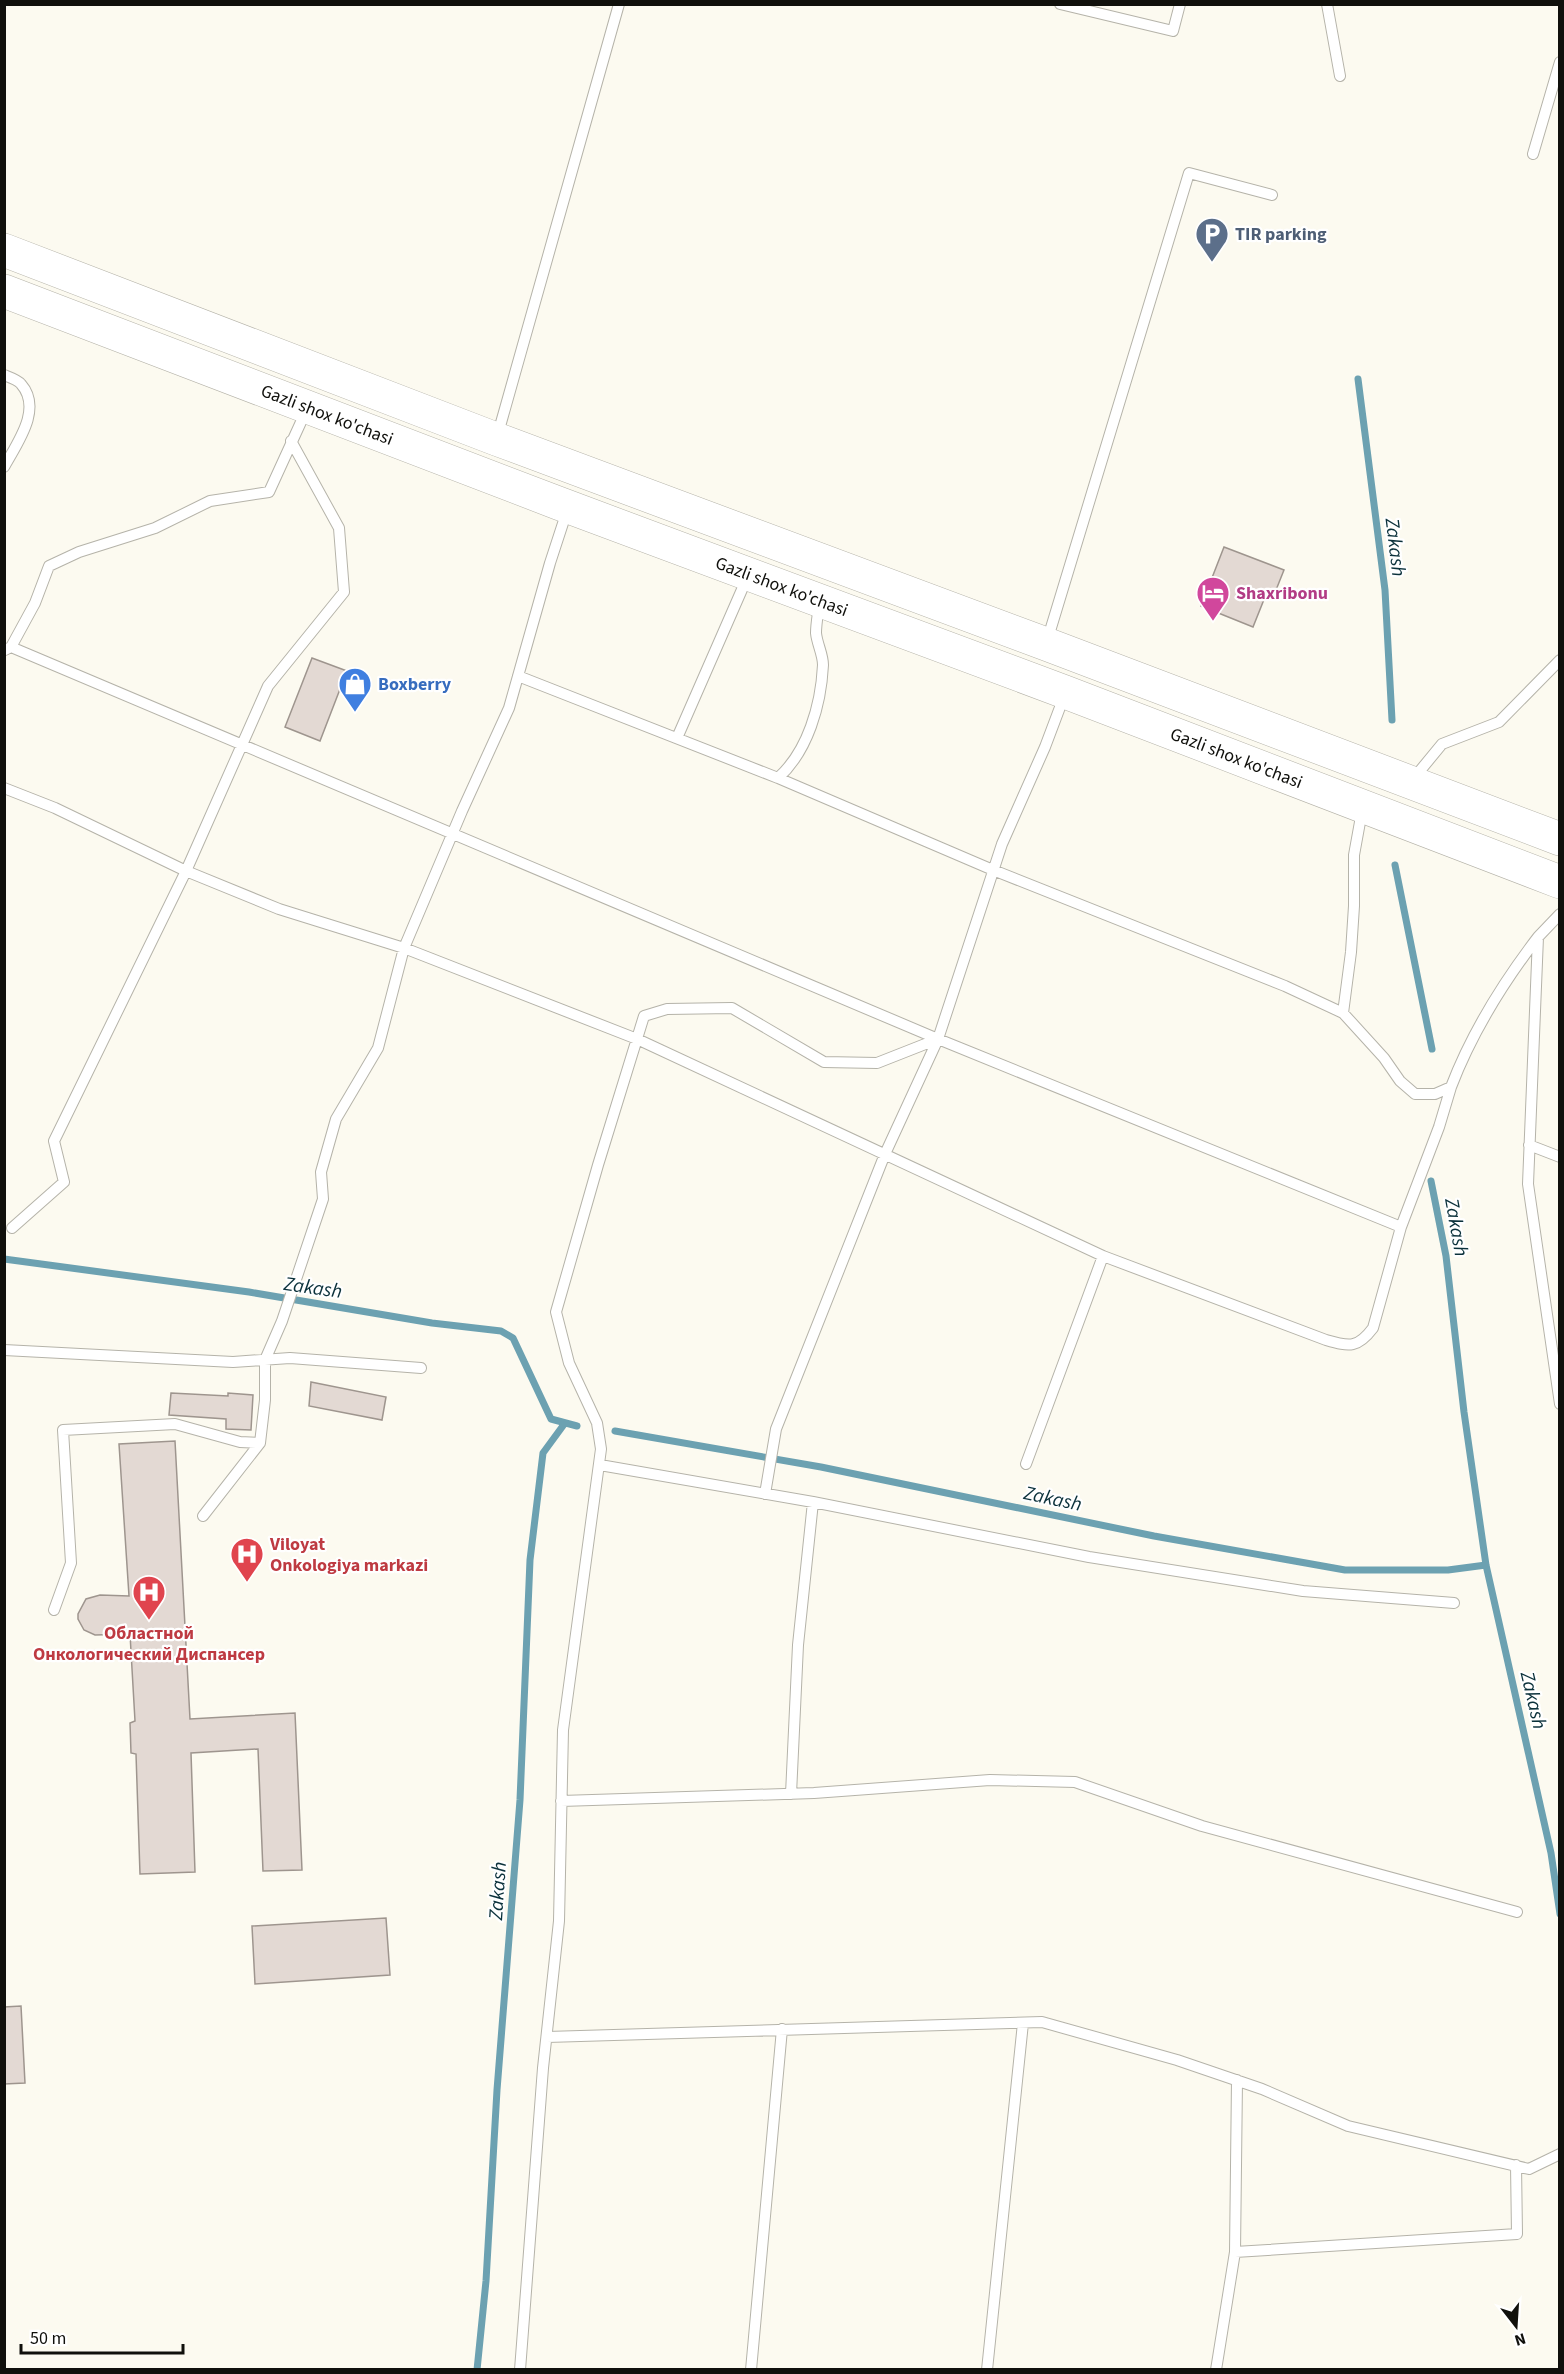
<svg xmlns="http://www.w3.org/2000/svg" width="1564" height="2374" viewBox="0 0 1564 2374" font-family="'Source Sans 3',sans-serif">
	<style>
		.lines { fill: none; stroke-linecap: round; stroke-linejoin: round }
		.stream { stroke: #6ca1b1; stroke-width: 7 }
		.building { fill: #e3d9d3; stroke: #9e958e; stroke-width: 1.5 }
		.lane-casing { stroke: #b5b3a9; stroke-width: 12 }
		.highway-casing { stroke: #b5b3a9; stroke-width: 34 }
		.lane { stroke: #fff; stroke-width: 10 }
		.highway { stroke: #fff; stroke-width: 33 }
		.labels { text-anchor: middle; stroke-width: 4.5; stroke-linejoin: round; paint-order: stroke }
		.service-label { font-size: 18px; font-weight: bold; fill: #4e5e75; stroke: #fff; text-anchor: start }
		.street-label { font-size: 18px; fill: #10100c; stroke: #fff }
		.hotel-label { font-size: 18px; font-weight: bold; fill: #b23c85; stroke: #fff; text-anchor: start }
		.shop-label { font-size: 18px; font-weight: bold; fill: #366cbe; stroke: #fff; text-anchor: start }
		.health-label { font-size: 18px; font-weight: bold; fill: #be3a42; stroke: #fff; text-anchor: start }
		.water-label { font-size: 20px; font-style: italic; fill: #0b313b; stroke: #fff }
	</style>
	<rect width="100%" height="100%" fill="#fcfaf0"/>
	<g class="lines">
		<path class="stream" d="M 1358,379 L 1385,590 L 1392,720
			M 1395,865 L 1432,1049
			M 1431,1181 L 1446,1256 L 1464,1412 L 1486,1565 L 1551,1853 L 1560,1914
			M 4,1259 L 249,1292 L 432,1323 L 501,1331 L 513,1338 L 551,1419 L 577,1426
			M 615,1431 L 821,1467 L 1154,1536 L 1345,1570 L 1448,1570 L 1486,1565
			M 477,2370 L 486,2281 L 497,2090 L 520,1800 L 530,1560 L 543,1453 L 565,1423"/>
	</g>
	<path class="building" d="M 1224,547 L 1284,570 L 1274,595 L 1267,592 L 1253,627 L 1201,606 Z
		M 312,658 L 347,671 L 320,741 L 285,727 Z
		M 311,1382 L 386,1397 L 382,1420 L 309,1406 Z
		M 171,1393 L 228,1396 L 228,1393 L 253,1395 L 251,1430 L 226,1429 L 226,1419 L 169,1415 Z
		M 175,1441 L 190,1719 L 295,1713 L 302,1870 L 263,1871 L 258,1749 L 191,1753 L 195,1872 L 140,1874 L 136,1754 L 131,1753 L 130,1723 L 135,1721 L 130,1634 L 95,1635 L 84,1630 L 78,1619 L 78,1614 L 86,1599 L 100,1595 L 129,1596 L 119,1444 Z
		M 386,1918 L 390,1975 L 255,1984 L 252,1926 Z
		M 21,2006 L 25,2083 L 4,2084 L 4,2007 Z"/>
	<g class="lines">
		<g class="lane-casing">
			<path id="lane" d="M 1060,4 L 1173,31 L 1180,4
				M 1327,4 L 1340,76
				M 1533,154 L 1560,62
				M 4,375 C 9,377 18,380 21,384 C 43,409 17,443 4,467
				M 497,437 L 619,4
				M 1047,641 L 1189,173 L 1272,195
				M 11,647 L 938,1039 L 1401,1227
				M 5,650 L 11,647 L 35,603 L 49,566 L 79,552 L 155,528 L 210,501 L 269,492 L 306,411
				M 518,676 L 778,778 L 993,870 L 1285,986 L 1343,1013 L 1384,1058 L 1400,1081 L 1415,1094 L 1435,1094 L 1451,1087 C 1472,1032 1502,984 1538,937
				M 677,738 L 747,578
				M 778,778 C 808,751 821,705 823,665 C 823,654 817,644 816,633 C 816,624 818,614 819,605
				M 1414,778 L 1442,744 L 1499,722 L 1560,660
				M 4,788 L 55,808 L 186,871 L 279,909 L 404,948 L 637,1039 L 1103,1256
				M 1560,914 L 1538,937 L 1528,1184 L 1560,1404
				M 1343,1013 L 1351,952 L 1354,906 L 1354,855 L 1362,811
				M 1529,1145 L 1560,1157
				M 12,1228 L 64,1182 L 54,1141 L 186,871 L 268,686 L 344,592 L 339,528 L 291,441
				M 4,1350 L 233,1362 L 290,1358 L 421,1368
				M 1026,1464 L 1103,1256 L 1326,1340 C 1350,1347 1358,1348 1373,1328 L 1401,1227 L 1439,1127 L 1451,1087
				M 600,1465 L 813,1502 L 1089,1557 L 1303,1591 L 1454,1603
				M 765,1494 L 776,1429 L 885,1154 L 938,1039
				M 203,1516 L 260,1443 L 265,1400 L 265,1360 L 282,1321 L 323,1199 L 321,1172 L 336,1119 L 378,1048 L 404,948 L 462,811 L 509,708 L 550,563 L 567,511
				M 54,1610 L 71,1563 L 63,1430 L 175,1424 L 240,1442 L 260,1443
				M 791,1794 L 798,1645 L 813,1502
				M 561,1801 L 814,1793 L 990,1780 L 1075,1782 L 1202,1826 L 1517,1912
				M 547,2037 L 1042,2022 L 1177,2060 L 1262,2089 L 1348,2126 L 1529,2169 L 1560,2154
				M 1235,2252 L 1517,2234 L 1516,2165
				M 520,2370 L 543,2068 L 559,1921 L 563,1730 L 601,1449 L 597,1423 L 569,1363 L 556,1312 L 598,1165 L 644,1016 L 667,1009 L 732,1008 L 824,1062 L 877,1063 L 938,1039 L 1002,844 L 1045,747 L 1065,694
				M 751,2370 L 782,2029
				M 987,2370 L 1023,2023
				M 1216,2370 L 1235,2252 L 1237,2080"/>
		</g>
		<g class="highway-casing">
			<g id="highway">
				<path d="M 4,250 L 496,439 L 1046,644 L 1560,839"/>
				<path id="s1" d="M 4,291 L 558,503 L 1065,692 L 1560,882"/>
			</g>
		</g>
		<use href="#lane" class="lane"/>
		<use href="#highway" class="highway"/>
	</g>
	<defs>
		<g id="parking-pin" transform="scale(1.725)"><path d="M0 17L-7.5 6A9.5 9.5 0 1 1 7.5 6Z" fill="#5c6f8a" stroke="#fff"/><path d="M-3.5-5.5H1a3.5 3.5 0 0 1 0 7H-1V5.5H-3.5ZM-1-3.4V-.6H.8a1.4 1.4 0 0 0 0-2.8Z" fill="#fff"/></g>
		<g id="hotel-pin" transform="scale(1.725)"><path d="M0 17L-7.5 6A9.5 9.5 0 1 1 7.5 6Z" fill="#d1479c" stroke="#fff"/><path d="M-6-4.5h1.5V1H6V5H4.5V3h-9V5H-6ZM-4 0a1.8 1.8 0 1 1 3.6 0ZM.5 0V-2.5h3Q6-2.5 6 0Z" fill="#fff"/></g>
		<g id="shop-pin" transform="scale(1.725)"><path d="M0 17L-7.5 6A9.5 9.5 0 1 1 7.5 6Z" fill="#3f7fe0" stroke="#fff"/><path d="M-5-2.5h2.3a2.7 3.5 0 0 1 5.4 0H5L5.5 6h-11ZM-1.5-2.5h3a1.5 2.3 0 0 0-3 0Z" fill="#fff"/></g>
		<g id="hospital-pin" transform="scale(1.725)"><path d="M0 17L-7.5 6A9.5 9.5 0 1 1 7.5 6Z" fill="#e0444e" stroke="#fff"/><path d="M-5-5h3v3.5h4V-5h3V5h-3V1.5h-4V5h-3Z" fill="#fff"/></g>
	</defs>
	<g fill-rule="evenodd">
		<use href="#parking-pin" x="1212" y="234"/>
		<use href="#hotel-pin" x="1213" y="593"/>
		<use href="#shop-pin" x="355" y="684"/>
		<use href="#hospital-pin" x="247" y="1554"/>
		<use href="#hospital-pin" x="149" y="1592"/>
	</g>
	<g class="labels">
		<g class="service-label">
			<text x="1235" y="240">TIR parking</text>
		</g>
		<g class="street-label">
			<text dy="6" stroke="none"><textPath href="#s1" startOffset="346">Gazli shox ko'chasi</textPath></text>
			<text dy="6" stroke="none"><textPath href="#s1" startOffset="832">Gazli shox ko'chasi</textPath></text>
			<text dy="6" stroke="none"><textPath href="#s1" startOffset="1318">Gazli shox ko'chasi</textPath></text>
		</g>
		<g class="hotel-label">
			<text x="1236" y="599">Shaxribonu</text>
		</g>
		<g class="shop-label">
			<text x="378" y="690">Boxberry</text>
		</g>
		<g class="health-label">
			<text x="270" y="1550">Viloyat<tspan x="270" dy="21">Onkologiya markazi</tspan></text>
			<text x="149" y="1639" text-anchor="middle">Областной<tspan x="149" dy="21">Онкологический Диспансер</tspan></text>
		</g>
		<g class="water-label">
			<text transform="translate(1396 547) rotate(83)" y="7">Zakash</text>
			<text transform="translate(1457 1227) rotate(80)" y="7">Zakash</text>
			<text transform="translate(313 1287) rotate(8)" y="7">Zakash</text>
			<text transform="translate(1053 1498) rotate(12)" y="7">Zakash</text>
			<text transform="translate(1534 1700) rotate(77)" y="7">Zakash</text>
			<text transform="translate(497 1891) rotate(-86)" y="7">Zakash</text>
		</g>
	</g>
	<rect width="1564" height="2374" fill="none" stroke="#10100c" stroke-width="12"/>
	<g transform="translate(1516 2326) rotate(163)" stroke="#ffffff" stroke-width="4.5" paint-order="stroke">
	<path d="M0-4.5L10 22L0 15L-10 22Z" fill="#10100c"/>
	<text y="-9" font-size="16" font-weight="bold" text-anchor="middle" fill="#10100c">N</text>
	</g>
	<path d="M21 2344v9h162v-9" fill="none" stroke="#10100c" stroke-width="3"/>
	<text x="30" y="2344" font-size="18" fill="#10100c" stroke="#ffffff" stroke-width="4.5" paint-order="stroke">50 m</text>
</svg>
